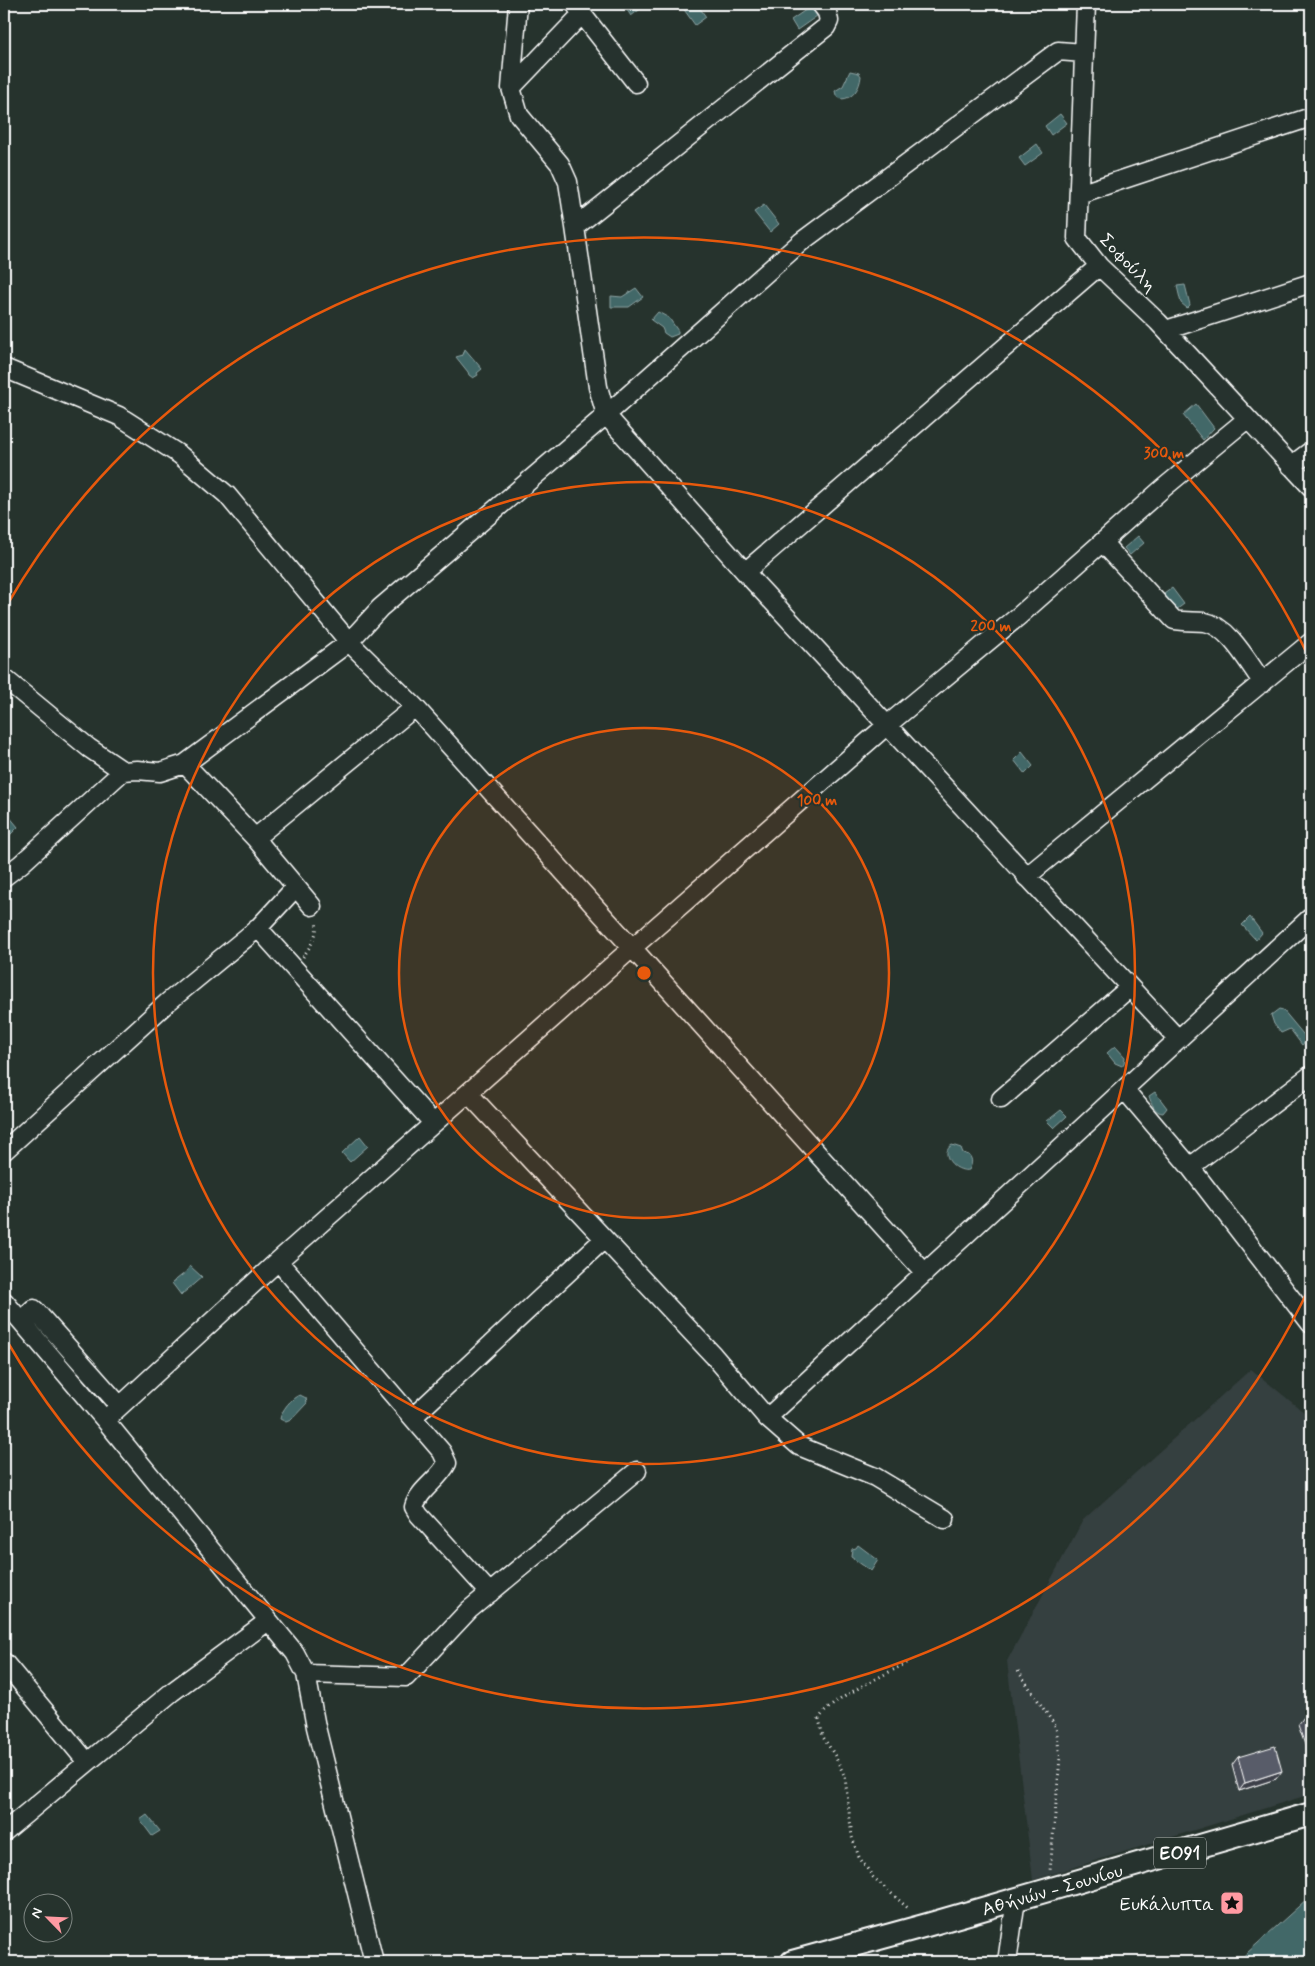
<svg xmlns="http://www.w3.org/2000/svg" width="1315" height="1966" viewBox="0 0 1315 1966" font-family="Mynerve,sans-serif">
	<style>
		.built { fill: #353f3f }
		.water { fill: #426767; stroke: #8ea4a4 }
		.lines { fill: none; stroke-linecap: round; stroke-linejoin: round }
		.minor-casing { stroke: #fff; stroke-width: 21 }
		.major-casing { stroke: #fff; stroke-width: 26 }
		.path { stroke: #fff; stroke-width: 3; stroke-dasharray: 1 4; stroke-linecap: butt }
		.minor { stroke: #26332d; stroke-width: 18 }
		.major { stroke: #26332d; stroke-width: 22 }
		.wall { fill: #4c4f5a; stroke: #fff }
		.shaded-wall { fill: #3e404a; stroke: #fff }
		.building { fill: #585c69; stroke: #fff }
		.ring { fill: none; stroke: #e8590c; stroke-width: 2.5 }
		.labels { text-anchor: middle; stroke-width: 4; stroke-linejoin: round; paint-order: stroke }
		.shield { fill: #26332d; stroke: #bec2c0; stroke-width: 1 }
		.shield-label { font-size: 18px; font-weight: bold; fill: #fff }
		.street-label { font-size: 19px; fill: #fff; stroke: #26332d }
		.poi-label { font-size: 19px; fill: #fff; stroke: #26332d; text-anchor: end }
		.centre { fill: #e8590c; stroke: #26332d; stroke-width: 2.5 }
		.ring-label { font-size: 15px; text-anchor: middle; font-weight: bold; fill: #e8590c; stroke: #26332d; stroke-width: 4; stroke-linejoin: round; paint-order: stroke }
	</style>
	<rect width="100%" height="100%" fill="#26332d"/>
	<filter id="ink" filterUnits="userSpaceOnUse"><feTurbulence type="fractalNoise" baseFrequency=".02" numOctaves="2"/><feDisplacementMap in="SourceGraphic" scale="10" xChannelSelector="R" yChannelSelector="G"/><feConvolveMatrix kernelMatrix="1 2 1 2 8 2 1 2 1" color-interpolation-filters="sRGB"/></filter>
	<g filter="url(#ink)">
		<path class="built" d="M 1251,1369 L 1311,1418 L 1311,1794 L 1033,1880 L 1007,1661 L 1083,1520 Z"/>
		<path class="water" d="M 629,4 L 647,4 L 631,16 L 625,7 Z
			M 680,4 L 697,4 L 706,17 L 695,25 Z
			M 810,7 L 817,16 L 797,30 L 791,20 Z
			M 850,71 L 859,73 L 861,76 C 860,88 853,99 841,99 L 836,95 L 835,91 L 843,86 Z
			M 1060,114 L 1067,123 L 1051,135 L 1045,126 Z
			M 1037,144 L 1043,153 L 1025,166 L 1019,158 Z
			M 764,205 L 779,224 L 770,232 L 754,212 Z
			M 1185,285 L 1190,305 L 1187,308 L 1181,303 L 1177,286 Z
			M 636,288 L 643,297 L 629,307 L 611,307 L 611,296 L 622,297 Z
			M 658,312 L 669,318 L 678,331 L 678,334 L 670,337 L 664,333 L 662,328 L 651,320 Z
			M 465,349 L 482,369 L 477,373 L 478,375 L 473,378 L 469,375 L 468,372 L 456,357 L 463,355 Z
			M 1196,404 L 1214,428 L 1203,440 L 1183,415 Z
			M 1138,536 L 1144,543 L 1130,555 L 1124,548 Z
			M 1172,588 L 1184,604 L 1176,610 L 1164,594 Z
			M 1022,752 L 1033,766 L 1025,774 L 1014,760 Z
			M 4,810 L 18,827 L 4,841 Z
			M 1250,917 L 1262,933 L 1256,940 L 1242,925 Z
			M 1279,1009 L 1283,1010 L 1308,1040 L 1302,1045 L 1290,1029 L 1281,1033 L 1274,1024 L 1271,1015 Z
			M 1115,1046 L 1125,1057 L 1124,1063 L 1122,1066 L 1115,1063 L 1107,1053 Z
			M 1155,1092 L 1167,1108 L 1163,1113 C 1155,1113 1151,1103 1149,1096 Z
			M 1061,1110 L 1067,1116 L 1054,1128 L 1047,1121 Z
			M 360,1136 L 368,1146 L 350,1162 L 342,1153 Z
			M 952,1145 L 961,1148 L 963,1153 L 969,1155 C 973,1160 972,1164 969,1170 C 956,1173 938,1154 952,1145 Z
			M 190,1266 L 202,1277 L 181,1295 L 172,1283 L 186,1272 Z
			M 300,1395 L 306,1398 L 307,1403 L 291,1420 L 286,1422 L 280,1419 C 281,1411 292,1397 300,1395 Z
			M 858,1545 L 878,1560 L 871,1571 L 851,1557 L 852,1549 L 856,1548 Z
			M 147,1815 L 160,1831 L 152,1836 L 140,1820 Z
			M 1311,1896 L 1311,1962 L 1237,1962 L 1308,1898 Z"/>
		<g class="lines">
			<g class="minor-casing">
				<path id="minor" d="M 575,4 L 582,14 L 511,88 L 519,115 L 560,164 L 568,182 L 575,227
					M 821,4 L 827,12 L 829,21 L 826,27 L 575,227 L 598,387 L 606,415 L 745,572 L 1178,1039
					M 1086,4 L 1077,238 L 1099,266 L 1158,322 L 1311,487
					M 582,14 L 636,83
					M 511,88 L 518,4
					M 1079,194 L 1311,117
					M 1166,330 L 1311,283
					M 4,368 L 119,416 L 180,455 L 227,495 L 349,642 L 380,608 L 606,415 L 801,242 L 1058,51 L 1084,53
					M 1291,466 L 1311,451
					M 1102,542 L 1174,620 C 1184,622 1195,621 1205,622 C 1229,626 1249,664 1263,683
					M 745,572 L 1099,266
					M 4,678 L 89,748 L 123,771 L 137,770 L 160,772 L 185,764 L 349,642 L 415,707 L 925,1273
					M 185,764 L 255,838 L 312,906
					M 255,838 L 415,707
					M 4,877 L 21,864 L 123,771
					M 1026,877 L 1311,642
					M 258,928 L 433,1123
					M 1124,1089 L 1190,1167 L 1311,1324
					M 468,1093 L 713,1355 L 767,1418 L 799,1446 L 875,1477 L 945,1519
					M 1001,1099 L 1129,988
					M 4,1151 L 168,1002 L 258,928 L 295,888
					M 1190,1167 L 1311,1075
					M 278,1261 L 442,1452 L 447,1463 C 439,1480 419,1489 414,1507 L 419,1515 L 490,1593
					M 4,1301 L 105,1420 L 295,1653 L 306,1674 L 316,1727 L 374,1962
					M 21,1321 L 34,1309 L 120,1406
					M 413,1417 L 604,1239
					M 767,1418 L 1311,917
					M 105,1420 L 278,1261 L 632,948 L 886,726 L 1020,615 L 1161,490 L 1247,419
					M 4,1662 L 87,1762
					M 306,1674 L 406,1677 L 469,1610 L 637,1471
					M 4,1832 L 172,1692 L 268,1621
					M 1007,1962 L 1016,1899"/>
			</g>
			<g class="major-casing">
				<path id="major" d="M 792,1962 L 927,1925 L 1311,1814"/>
			</g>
			<path class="path" d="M 303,957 C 310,947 319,934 316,921
				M 907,1663 C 886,1674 829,1700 819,1719 L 823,1737 L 834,1754 L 845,1777 L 852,1837 L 859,1857 L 873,1877 L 910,1910
				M 1018,1671 L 1056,1727 L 1060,1758 L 1050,1871"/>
			<use href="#minor" class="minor"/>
			<use href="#major" class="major"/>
		</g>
		<path class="wall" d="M 1311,1713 L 1311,1752 L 1308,1753 L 1298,1725 L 1304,1717 Z
			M 1238,1757 L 1276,1779 L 1239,1791 L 1232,1765 Z"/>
		<path class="shaded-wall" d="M 1282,1771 L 1276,1779 L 1239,1791 L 1245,1783 Z"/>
		<path class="building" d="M 1311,1713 L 1311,1739 L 1304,1717 Z
			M 1275,1746 L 1282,1771 L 1245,1783 L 1238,1757 Z"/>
	</g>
	<circle cx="644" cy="973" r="245" fill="#e8590c" fill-opacity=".12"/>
	<g class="ring">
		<circle cx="644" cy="973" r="245"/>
		<circle cx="644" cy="973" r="491"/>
		<path d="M1311 1284A736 736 0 0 1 7 1341M7 605A736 736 0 0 1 1311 662"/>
	</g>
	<defs>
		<g id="sight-square" transform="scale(1.25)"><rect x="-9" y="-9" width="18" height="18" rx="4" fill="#ff9aa2" stroke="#26332d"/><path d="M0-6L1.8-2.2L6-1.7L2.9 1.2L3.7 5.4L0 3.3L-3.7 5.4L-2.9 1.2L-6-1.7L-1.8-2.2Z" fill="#111"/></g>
	</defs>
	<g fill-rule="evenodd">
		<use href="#sight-square" x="1232" y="1903"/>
	</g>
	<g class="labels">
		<rect class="shield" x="1154" y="1837.5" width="52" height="31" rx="4"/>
		<g class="shield-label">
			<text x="1180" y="1859">ΕΟ91</text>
		</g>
		<g class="street-label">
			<text transform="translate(1129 262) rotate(46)" y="7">Σοφούλη</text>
			<text transform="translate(1052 1889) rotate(-16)" y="7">Αθήνών - Σουνίου</text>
		</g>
		<g class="poi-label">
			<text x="1214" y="1910">Ευκάλυπτα</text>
		</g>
	</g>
	<circle cx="644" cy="973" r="8" class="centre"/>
	<g class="ring-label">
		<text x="1164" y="458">300 m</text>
		<text x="991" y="631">200 m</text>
		<text x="817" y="805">100 m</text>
	</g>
	<rect width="1315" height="1966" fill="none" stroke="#26332d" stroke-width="20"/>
	<rect x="10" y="10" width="1295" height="1946" fill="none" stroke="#fff" stroke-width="2" filter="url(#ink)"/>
	<g transform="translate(48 1918) rotate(294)"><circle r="24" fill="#26332d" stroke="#7d8581"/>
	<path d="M0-4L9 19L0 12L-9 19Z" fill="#ff9aa2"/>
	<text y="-8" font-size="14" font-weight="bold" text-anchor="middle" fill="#ffffff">N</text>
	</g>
</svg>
